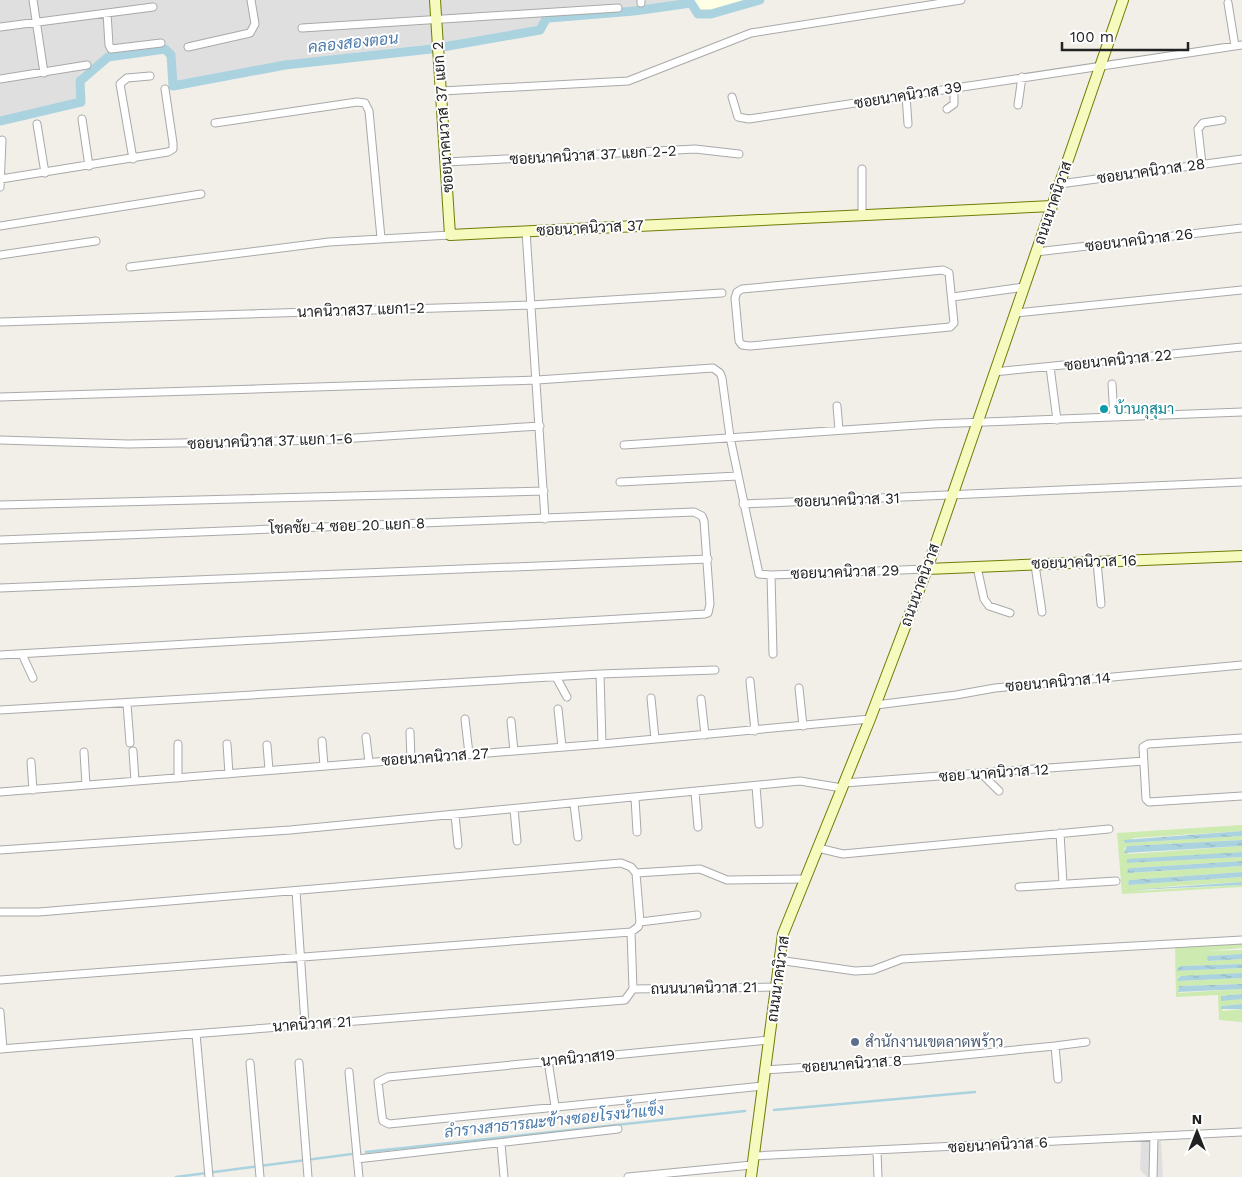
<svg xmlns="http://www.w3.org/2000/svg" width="1242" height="1177" viewBox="0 0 1242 1177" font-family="'Work Sans',Sarabun,sans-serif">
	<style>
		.residential { fill: #e0dfdf }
		.education { fill: #ffffe5 }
		.grass { fill: #cdebb0 }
		.water { fill: url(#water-ripples) }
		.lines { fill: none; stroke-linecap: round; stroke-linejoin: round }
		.stream { stroke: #aad3df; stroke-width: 2.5 }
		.canal { stroke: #aad3df; stroke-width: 9 }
		.street-casing { stroke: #a9a9a9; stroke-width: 9 }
		.secondary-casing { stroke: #707d05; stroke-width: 12 }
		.street { stroke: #fff; stroke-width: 7 }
		.secondary { stroke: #f7fabf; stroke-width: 10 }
		.culture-dot { fill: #0f9aa8; stroke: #fff; stroke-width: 2 }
		.service-dot { fill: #5c6f8a; stroke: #fff; stroke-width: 2 }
		.labels { text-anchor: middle; stroke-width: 4; stroke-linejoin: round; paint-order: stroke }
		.street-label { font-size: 15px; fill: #222; stroke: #fff }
		.culture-label { font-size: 15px; fill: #0d838f; stroke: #fff; text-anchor: start }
		.service-label { font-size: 15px; fill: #4e5e75; stroke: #fff; text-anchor: start }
		.water-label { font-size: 16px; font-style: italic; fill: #4a7aab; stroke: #fff }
	</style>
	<defs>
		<pattern id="water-ripples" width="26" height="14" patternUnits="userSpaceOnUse" patternTransform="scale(1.25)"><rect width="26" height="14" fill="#aad3df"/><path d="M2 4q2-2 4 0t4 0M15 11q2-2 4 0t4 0" fill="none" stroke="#92b5bf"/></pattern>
	</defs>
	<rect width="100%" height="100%" fill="#f2efe9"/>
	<path class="residential" d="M 0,0 L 682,0 L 621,10 L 543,18 L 538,26 L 433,44 L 293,60 L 177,81 L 173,51 L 165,44 L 105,54 L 79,75 L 77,99 L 0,118 Z
		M 1161,1141 L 1163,1177 L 1147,1177 L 1140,1170 L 1141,1142 Z"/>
	<path class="education" d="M 694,0 L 753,0 L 703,12 L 698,9 Z"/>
	<path class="grass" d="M 1242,825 L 1242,831 L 1134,838 L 1126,843 L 1242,836 L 1242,840 L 1127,846 L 1124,849 L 1129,854 L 1242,846 L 1242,852 L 1127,863 L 1242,857 L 1242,861 L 1132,868 L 1128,873 L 1242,866 L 1242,872 L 1129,880 L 1128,883 L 1130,885 L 1242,877 L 1242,882 L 1174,886 L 1132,891 L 1242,885 L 1242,887 L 1122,894 L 1117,833 Z
		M 1242,942 L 1242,948 L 1208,951 L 1242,950 L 1242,954 L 1209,956 L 1208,961 L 1242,959 L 1242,964 L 1181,966 L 1178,971 L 1242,968 L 1242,973 L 1177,977 L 1178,981 L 1242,978 L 1242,984 L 1180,986 L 1178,989 L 1179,993 L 1242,989 L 1242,994 L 1221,996 L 1221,1000 L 1242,999 L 1242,1004 L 1221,1006 L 1223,1011 L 1242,1009 L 1242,1022 L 1219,1020 L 1218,995 L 1176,997 L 1175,946 Z"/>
	<path class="water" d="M 1242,831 L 1242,836 L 1126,843 L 1123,840 Z
		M 1242,840 L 1242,846 L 1124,853 L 1127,846 Z
		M 1242,852 L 1242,857 L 1127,863 L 1127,859 Z
		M 1242,861 L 1242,866 L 1127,873 L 1128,869 L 1132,868 Z
		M 1242,872 L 1242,877 L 1129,885 L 1128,883 L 1129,880 Z
		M 1242,882 L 1242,885 L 1129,890 Z
		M 1242,954 L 1242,959 L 1208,961 L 1207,958 L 1208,956 Z
		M 1242,964 L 1242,968 L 1177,971 L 1178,968 L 1181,966 Z
		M 1242,973 L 1242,978 L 1178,981 L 1177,979 L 1181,976 Z
		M 1242,984 L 1242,989 L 1178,992 L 1179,986 Z
		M 1242,994 L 1242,999 L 1221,1001 L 1221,996 Z
		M 1242,1004 L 1242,1009 L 1221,1009 L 1221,1006 Z"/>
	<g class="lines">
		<path class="stream" d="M 774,1110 L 975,1092
			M 366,1152 L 745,1111
			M 176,1177 L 352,1154"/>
		<path class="canal" d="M 0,121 L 81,102 L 80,81 L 108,57 L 165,49 L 171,55 L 173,86 L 285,65 L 431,49 L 540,30 L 546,19 L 549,18 L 634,11 L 691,3 L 698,14 L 711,14 L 760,0"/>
		<g class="street-casing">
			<path id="street" d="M 33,0 L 44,73
				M 641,0 L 641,3
				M 1228,3 L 1235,46
				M 107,13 L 109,45 L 111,49 L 161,43
				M 0,27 L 153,7
				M 302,28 L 618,8
				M 188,47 L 250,33 L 255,24 L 251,0
				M 0,79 L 87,65
				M 442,91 L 628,81 L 751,33 L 961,0
				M 906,95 L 908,124
				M 732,97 L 738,117 L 749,119 L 1242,45
				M 1018,105 L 1022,77
				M 947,109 L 954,104 L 954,88
				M 82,119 L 89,166
				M 215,123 L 357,102 L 365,103 L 369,111 L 381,238
				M 37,124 L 45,173
				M 133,159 L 120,84 L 127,78 L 150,76
				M 446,162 L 695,149 L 739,154
				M 1202,164 L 1198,129 L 1203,123 L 1222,120
				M 862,169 L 862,214
				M 1,179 L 168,152 L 173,149 L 173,143 L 165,89
				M 1060,184 L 1242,159
				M 0,187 L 2,140
				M 0,226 L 201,194
				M 526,231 L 545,519
				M 1036,252 L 1242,228
				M 0,255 L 96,241
				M 130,267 L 329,242 L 450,235
				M 943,270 L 949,273 L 954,323 L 950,327 L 750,346 L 742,345 L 739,341 L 735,298 L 737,292 L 742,289 Z
				M 953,297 L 1024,287
				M 1015,313 L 1242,290
				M 0,322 L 531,305 L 722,293
				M 1050,367 L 1057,420
				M 994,372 L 1242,347
				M 1112,384 L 1114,417
				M 0,397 L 537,380 L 713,368 L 720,373 L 722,378 L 730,437 L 759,574 L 771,575 L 927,569
				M 837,406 L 839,430
				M 0,440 L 128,444 L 325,440 L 540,426
				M 624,445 L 933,424 L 1242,412
				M 620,482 L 738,476
				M 743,504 L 1242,482
				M 0,505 L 544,491
				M 0,540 L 694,512 L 702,516 L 704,521 L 710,604 L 708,613 L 705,614 L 0,655
				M 1097,562 L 1101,604
				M 1035,565 L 1042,612
				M 977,567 L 984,599 L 989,606 L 1010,613
				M 771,575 L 773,654
				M 0,588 L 708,559
				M 22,654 L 33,678
				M 600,674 L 602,744
				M 556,677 L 567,697
				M 750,681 L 755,731
				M 799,688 L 803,726
				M 651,698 L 655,739
				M 701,699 L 705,735
				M 127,704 L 130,743
				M 876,705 L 956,695 L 995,688 L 1242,665
				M 558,709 L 562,747
				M 0,710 L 600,674 L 715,670
				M 465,719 L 469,754
				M 511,721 L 514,751
				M 410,732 L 411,759
				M 366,737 L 369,762
				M 1242,738 L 1148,744 L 1143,747 L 1146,799 L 1149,802 L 1242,796
				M 322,741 L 324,766
				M 178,744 L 178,778
				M 227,744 L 229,774
				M 267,745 L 269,770
				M 133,751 L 135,781
				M 84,752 L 86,785
				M 31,762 L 33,790
				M 982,774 L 999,791
				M 844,783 L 1144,761
				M 756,786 L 759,824
				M 0,792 L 602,744 L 870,719
				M 695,792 L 698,827
				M 635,798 L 637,832
				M 574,804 L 578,837
				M 514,809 L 517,841
				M 455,815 L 458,845
				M 1060,833 L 1063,884
				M 818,848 L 843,854 L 1109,829
				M 0,850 L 290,830 L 800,781 L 842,788
				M 636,873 L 700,869 L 727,880 L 806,879
				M 1019,887 L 1116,881
				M 296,891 L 305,1024
				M 0,912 L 39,912 L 621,863 L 631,867 L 636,873 L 640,922 L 638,927 L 631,932 L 633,989 L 625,1000 L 0,1049
				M 640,922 L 697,915
				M 778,960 L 855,971 L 873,970 L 902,959 L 1242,940
				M 0,980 L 631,932
				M 633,989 L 775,987
				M 0,1012 L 3,1049
				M 196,1034 L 209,1177
				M 1055,1046 L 1086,1042
				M 548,1061 L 555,1106
				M 250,1063 L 260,1177
				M 299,1063 L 308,1177
				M 765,1070 L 913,1060 L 1055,1046 L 1058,1079
				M 349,1072 L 359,1177
				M 763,1086 L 389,1124 L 383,1121 L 382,1116 L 378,1082 L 388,1077 L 769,1040
				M 501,1144 L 504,1177
				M 877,1151 L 878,1177
				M 753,1156 L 1242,1132
				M 357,1159 L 618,1129
				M 628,1177 L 752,1165
				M 1153,1177 L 1154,1136"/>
		</g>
		<g class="secondary-casing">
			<path id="secondary" d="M 435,0 L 450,235 L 1052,206
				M 927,569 L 1242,556
				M 751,1177 L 783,934 L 870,719 L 927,569 L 1123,0"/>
		</g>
		<use href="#street" class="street"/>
		<use href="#secondary" class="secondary"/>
	</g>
	<circle class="culture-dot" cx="1104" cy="409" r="5"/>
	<circle class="service-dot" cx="855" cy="1042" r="5"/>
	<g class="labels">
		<g class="street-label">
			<text transform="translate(908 95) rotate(-9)" y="5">ซอยนาคนิวาส 39</text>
			<text transform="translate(443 117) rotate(-94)" y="5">ซอยนาคนวาส 37 แยก 2</text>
			<text transform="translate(593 155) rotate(-3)" y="5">ซอยนาคนิวาส 37 แยก 2-2</text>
			<text transform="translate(1151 171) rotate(-8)" y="5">ซอยนาคนิวาส 28</text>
			<text transform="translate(1053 203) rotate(-71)" y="5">ถนนนาคนิวาส</text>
			<text transform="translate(590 228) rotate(-3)" y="5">ซอยนาคนิวาส 37</text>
			<text transform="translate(1139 240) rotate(-7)" y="5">ซอยนาคนิวาส 26</text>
			<text transform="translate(361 310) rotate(-2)" y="5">นาคนิวาส37 แยก1-2</text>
			<text transform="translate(1118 360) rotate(-6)" y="5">ซอยนาคนิวาส 22</text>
			<text transform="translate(270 441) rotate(-2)" y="5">ซอยนาคนิวาส 37 แยก 1-6</text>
			<text transform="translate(847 500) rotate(-2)" y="5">ซอยนาคนิวาส 31</text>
			<text transform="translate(347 526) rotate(-2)" y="5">โชคชัย 4 ซอย 20 แยก 8</text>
			<text transform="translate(1084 562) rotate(-2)" y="5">ซอยนาคนิวาส 16</text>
			<text transform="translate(845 572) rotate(-2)" y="5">ซอยนาคนิวาส 29</text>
			<text transform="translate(920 585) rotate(-70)" y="5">ถนนนาคนิวาส</text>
			<text transform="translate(1058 682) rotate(-5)" y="5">ซอยนาคนิวาส 14</text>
			<text transform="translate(435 757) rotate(-4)" y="5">ซอยนาคนิวาส 27</text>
			<text transform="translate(994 773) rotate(-4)" y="5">ซอย นาคนิวาส 12</text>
			<text transform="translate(778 979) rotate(-82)" y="5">ถนนนาคนิวาส</text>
			<text transform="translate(704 988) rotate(-1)" y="5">ถนนนาคนิวาส 21</text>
			<text transform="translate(312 1024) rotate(-4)" y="5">นาคนิวาศ 21</text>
			<text transform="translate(578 1058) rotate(-5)" y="5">นาคนิวาส19</text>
			<text transform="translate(852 1064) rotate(-4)" y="5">ซอยนาคนิวาส 8</text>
			<text transform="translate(998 1145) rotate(-3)" y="5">ซอยนาคนิวาส 6</text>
		</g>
		<g class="culture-label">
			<text x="1114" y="414">บ้านกุสุมา</text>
		</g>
		<g class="service-label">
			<text x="865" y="1047">สำนักงานเขตลาดพร้าว</text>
		</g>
		<g class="water-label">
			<text transform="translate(353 42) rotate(-6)" y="6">คลองสองตอน</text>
			<text transform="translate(554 1120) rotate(-6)" y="6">ลำรางสาธารณะข้างซอยโรงน้ำแข็ง</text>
		</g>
	</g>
	<g transform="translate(1197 1132)" stroke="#ffffff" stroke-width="4" paint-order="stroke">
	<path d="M0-4L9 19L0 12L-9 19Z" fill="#222222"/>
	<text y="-8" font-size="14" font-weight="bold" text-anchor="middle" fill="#222222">N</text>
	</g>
	<path d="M1062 42v8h126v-8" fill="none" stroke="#222222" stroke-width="2.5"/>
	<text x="1070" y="42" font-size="15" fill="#222222" stroke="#ffffff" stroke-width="4" paint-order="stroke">100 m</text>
</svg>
